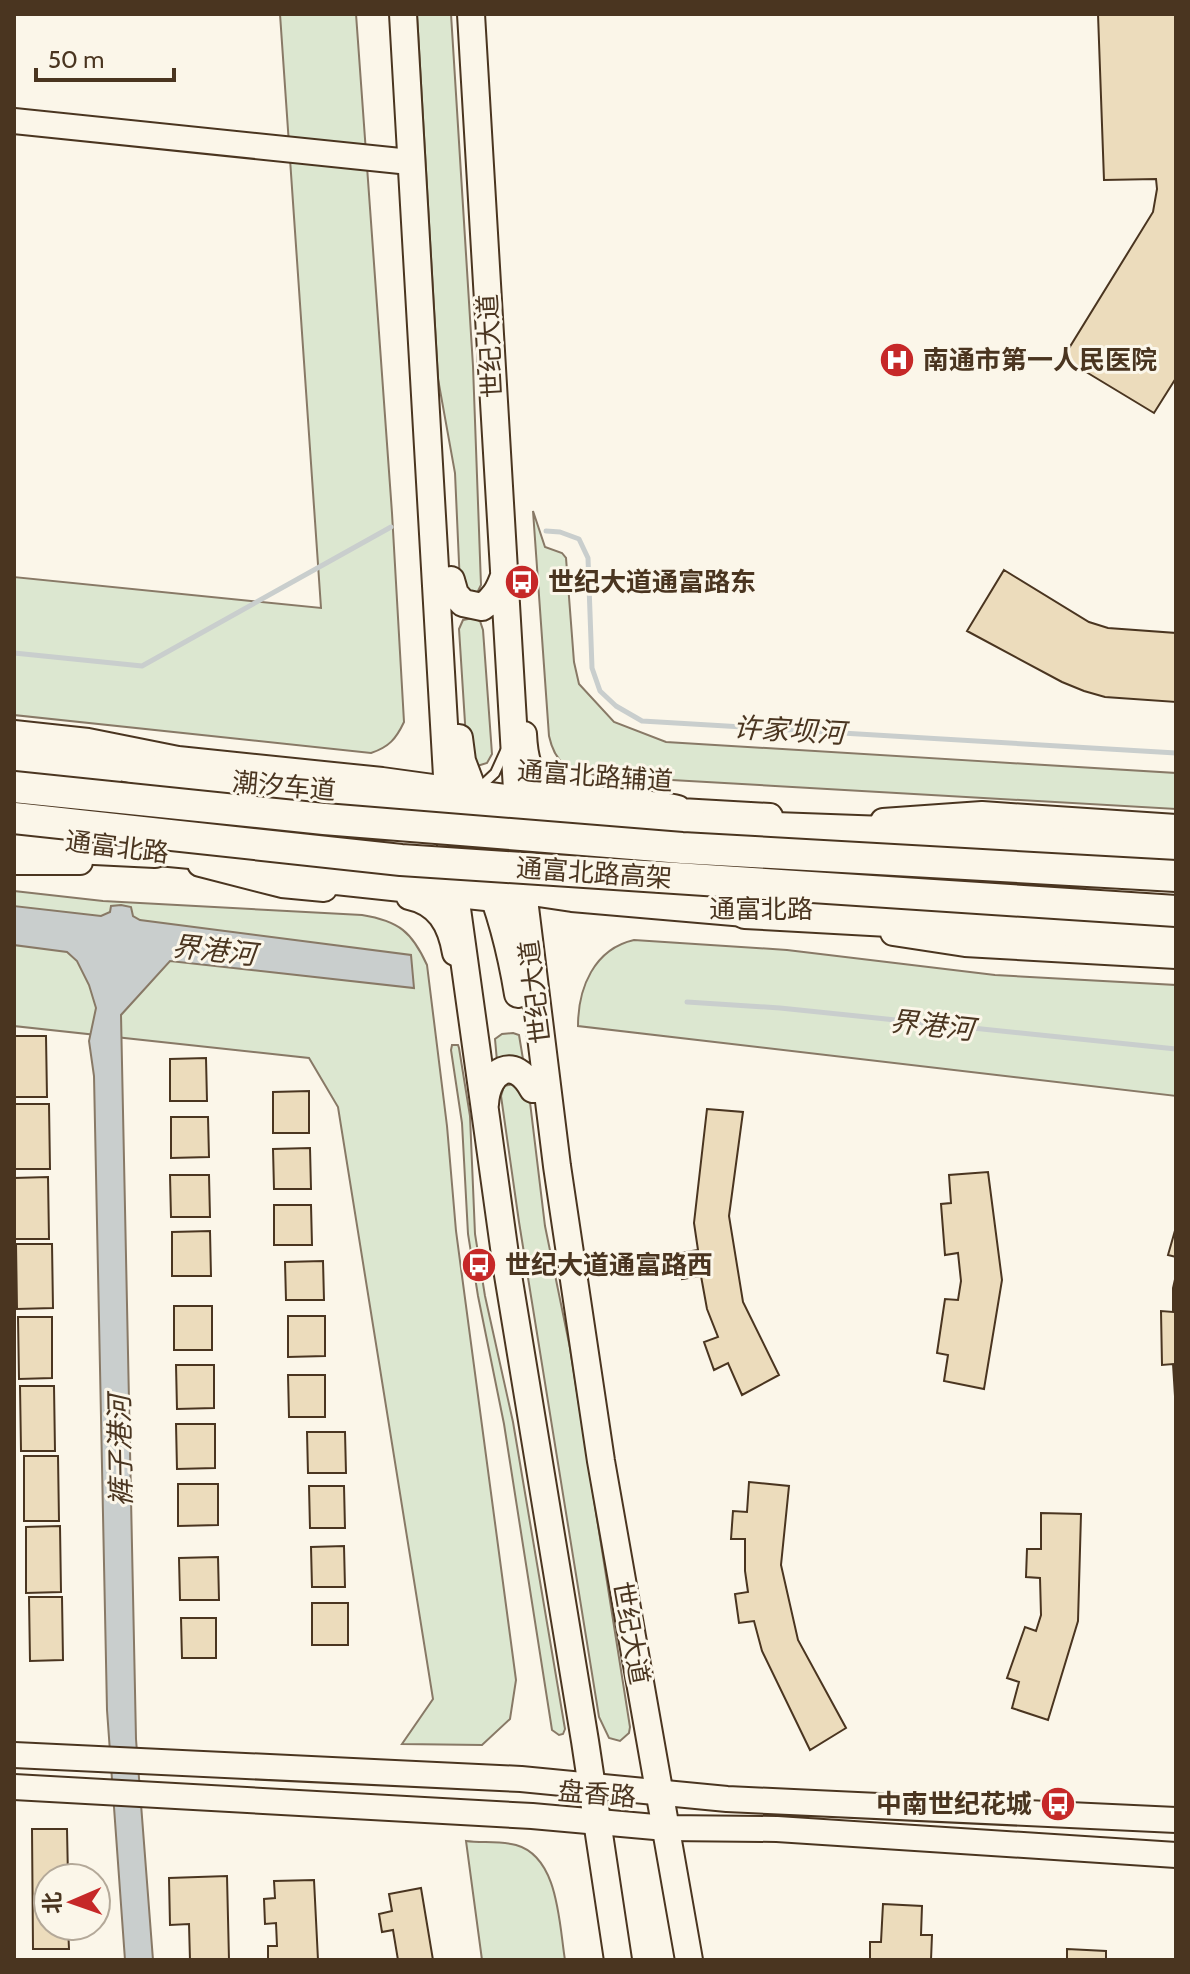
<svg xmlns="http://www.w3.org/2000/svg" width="1190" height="1974" viewBox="0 0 1190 1974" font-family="Cabin,'Noto Sans SC',sans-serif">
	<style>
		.green { fill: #dce7d0; stroke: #887966; stroke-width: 2 }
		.water { fill: #c9cecd; stroke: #887966; stroke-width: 2 }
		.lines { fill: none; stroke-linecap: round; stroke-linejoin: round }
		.stream { stroke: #c9cecd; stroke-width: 5 }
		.building { fill: #ecdcbc; stroke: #4a3520; stroke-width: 2 }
		.lane-casing { stroke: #4a3520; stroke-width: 12 }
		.secondary-casing { stroke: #4a3520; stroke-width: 28 }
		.primary-casing { stroke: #4a3520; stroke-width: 30 }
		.highway-casing { stroke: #4a3520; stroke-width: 34 }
		.lane { stroke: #fbf6e9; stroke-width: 8 }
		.secondary { stroke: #fbf6e9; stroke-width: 24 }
		.primary { stroke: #fbf6e9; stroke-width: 26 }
		.highway { stroke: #fbf6e9; stroke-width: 30 }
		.highway-bridge-casing { stroke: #4a3520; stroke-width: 34; stroke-linecap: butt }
		.highway-bridge { stroke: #fbf6e9; stroke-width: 30 }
		.labels { text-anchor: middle; stroke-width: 6; stroke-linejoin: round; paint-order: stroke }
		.street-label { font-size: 26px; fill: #4a3520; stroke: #fbf6e9 }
		.poi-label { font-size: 26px; font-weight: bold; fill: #4a3520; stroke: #fbf6e9; text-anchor: start }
		.water-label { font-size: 28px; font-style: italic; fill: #4a3520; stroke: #fbf6e9 }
	</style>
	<rect width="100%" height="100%" fill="#fbf6e9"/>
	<path class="green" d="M 280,14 L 356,14 L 392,513 L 404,722 C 396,739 389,747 371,753 L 14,715 L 14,577 L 321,608 Z
		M 417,14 L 451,14 L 473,366 L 481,585 L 477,593 L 468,593 L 460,585 L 455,473 L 438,379 Z
		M 533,511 L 545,547 L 562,553 L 566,558 L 574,662 L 579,684 L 614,722 L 666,742 L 1176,773 L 1176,809 L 601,776 C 572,771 556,768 549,736 Z
		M 473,618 L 480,621 L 483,630 L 492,754 L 487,763 L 477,766 L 467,754 L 459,629 L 463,620 Z
		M 14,891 L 103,901 L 362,915 C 399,921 412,932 427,965 L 447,1126 L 456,1231 L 516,1680 L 510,1719 L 482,1745 L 402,1744 L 433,1699 L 338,1107 L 309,1058 L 14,1026 Z
		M 634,940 L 787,950 L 995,975 L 1176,985 L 1176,1096 L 578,1026 C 578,988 594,949 634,940 Z
		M 513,1033 L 519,1035 L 523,1059 L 509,1056 L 497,1061 L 495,1039 L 502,1034 Z
		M 452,1045 L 458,1045 L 459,1048 L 470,1116 L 475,1234 L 485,1296 L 513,1422 L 565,1729 L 563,1734 L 559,1735 L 552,1730 L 504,1424 L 478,1296 L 468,1234 L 462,1123 L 451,1050 Z
		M 518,1083 L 529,1094 L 545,1226 L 570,1348 L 630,1727 L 629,1733 L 620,1741 L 609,1738 L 599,1717 L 519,1222 L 501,1096 L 504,1086 Z
		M 466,1841 C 481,1843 500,1841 516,1845 C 559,1857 559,1924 565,1960 L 482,1960 Z"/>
	<path class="water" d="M 121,905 L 131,907 L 133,916 L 140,920 L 411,955 L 414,988 L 170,961 L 121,1015 L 136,1739 L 153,1960 L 125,1960 L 107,1710 L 94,1076 L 89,1041 L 96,1008 L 89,985 L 77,961 L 67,952 L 14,945 L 14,906 L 101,916 L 110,912 L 111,906 Z"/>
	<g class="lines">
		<path class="stream" d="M 546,531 L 560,532 L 579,539 L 588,558 L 592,668 L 600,691 L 616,706 L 642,721 L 1176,753
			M 14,653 L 142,666 L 391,527
			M 687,1002 L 780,1008 L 1176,1049"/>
	</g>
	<path class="building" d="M 1098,14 L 1176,14 L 1176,378 L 1154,413 L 1063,358 L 1153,212 L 1157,189 L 1156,179 L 1104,180 Z
		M 1004,570 L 1089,622 L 1108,628 L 1176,633 L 1176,702 L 1105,697 L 1084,691 L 1062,682 L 967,631 Z
		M 14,1036 L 46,1036 L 47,1097 L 14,1097 Z
		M 206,1058 L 207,1101 L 170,1101 L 170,1059 Z
		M 309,1091 L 309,1133 L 273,1133 L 273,1092 Z
		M 14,1104 L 49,1104 L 50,1169 L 14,1169 Z
		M 707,1109 L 743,1112 L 729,1216 L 743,1302 L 779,1375 L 742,1395 L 728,1363 L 714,1370 L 704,1342 L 718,1337 L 707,1309 L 701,1276 L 682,1279 L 679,1253 L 698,1250 L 694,1223 Z
		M 171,1117 L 208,1117 L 209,1157 L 171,1158 Z
		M 310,1148 L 311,1189 L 274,1189 L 273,1149 Z
		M 988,1172 L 1002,1280 L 984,1389 L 944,1381 L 948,1355 L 937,1353 L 945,1299 L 958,1300 L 961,1281 L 958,1253 L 945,1255 L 941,1204 L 951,1203 L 949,1175 Z
		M 170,1175 L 209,1175 L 210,1217 L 171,1217 Z
		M 48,1177 L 49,1239 L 15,1239 L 14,1178 Z
		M 274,1205 L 311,1205 L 312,1245 L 274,1245 Z
		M 1176,1227 L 1176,1257 L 1168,1255 Z
		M 210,1231 L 211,1276 L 172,1276 L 172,1232 Z
		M 16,1244 L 52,1244 L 53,1308 L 17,1309 Z
		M 323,1261 L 324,1300 L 286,1300 L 285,1262 Z
		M 1176,1275 L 1176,1396 L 1175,1396 L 1173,1364 L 1162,1365 L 1161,1311 L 1173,1312 L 1173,1288 Z
		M 174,1306 L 212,1306 L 212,1350 L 174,1350 Z
		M 288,1316 L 325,1316 L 325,1356 L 288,1357 Z
		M 18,1317 L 52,1317 L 52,1378 L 19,1379 Z
		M 176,1365 L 214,1365 L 214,1408 L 177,1409 Z
		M 288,1375 L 325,1375 L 325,1417 L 289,1417 Z
		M 20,1386 L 54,1386 L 55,1451 L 21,1451 Z
		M 176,1424 L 215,1424 L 215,1468 L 177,1469 Z
		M 307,1432 L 345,1432 L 346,1473 L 308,1473 Z
		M 24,1456 L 58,1456 L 59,1521 L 24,1521 Z
		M 749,1482 L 789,1486 L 781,1565 L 798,1640 L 846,1728 L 810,1750 L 762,1651 L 754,1621 L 739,1623 L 735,1594 L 748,1592 L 745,1571 L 745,1539 L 731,1539 L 733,1511 L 747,1512 Z
		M 178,1484 L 218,1484 L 218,1525 L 178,1526 Z
		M 309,1486 L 344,1486 L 345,1528 L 310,1528 Z
		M 1041,1513 L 1081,1514 L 1078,1621 L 1048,1720 L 1012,1708 L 1019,1682 L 1007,1678 L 1025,1627 L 1036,1631 L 1041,1615 L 1040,1578 L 1026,1577 L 1027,1549 L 1041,1549 Z
		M 60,1526 L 61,1592 L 26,1593 L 26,1527 Z
		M 344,1546 L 345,1587 L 312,1587 L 311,1547 Z
		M 218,1557 L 219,1600 L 180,1600 L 179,1558 Z
		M 29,1597 L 62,1597 L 63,1660 L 30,1661 Z
		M 312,1603 L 348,1603 L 348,1645 L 312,1645 Z
		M 181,1618 L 216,1618 L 216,1658 L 182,1658 Z
		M 32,1829 L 67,1829 L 68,1878 L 48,1878 L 48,1926 L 68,1926 L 69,1949 L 33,1949 Z
		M 227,1876 L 229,1960 L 190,1960 L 189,1924 L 170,1925 L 169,1878 Z
		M 314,1880 L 318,1960 L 268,1960 L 268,1946 L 277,1946 L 276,1923 L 265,1924 L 264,1899 L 275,1898 L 274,1881 Z
		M 421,1888 L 433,1960 L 398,1960 L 393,1930 L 382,1932 L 379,1914 L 392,1911 L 389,1894 Z
		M 883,1904 L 922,1906 L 921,1935 L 932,1935 L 931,1960 L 870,1960 L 870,1942 L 881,1942 Z
		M 1067,1949 L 1106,1951 L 1106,1960 L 1067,1960 Z"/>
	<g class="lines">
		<g class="lane-casing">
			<path id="lane" d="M 479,788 L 495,773 L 505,751"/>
		</g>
		<g class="secondary-casing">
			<path id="secondary" d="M 14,121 L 410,162
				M 14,733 L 88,741 L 178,759 L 382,780 L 535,801
				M 524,734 C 525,755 528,776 548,789 C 568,802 647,800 678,808
				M 663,810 L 770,816
				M 883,821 L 982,814 L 1176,827
				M 14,862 L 80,862
				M 200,864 L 282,885 L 324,889
				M 308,879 L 514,901
				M 409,897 C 438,903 450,924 455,953
				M 893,933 L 965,944 L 1176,956
				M 14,1755 L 521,1779 L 727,1799 L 1176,1820
				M 14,1787 L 532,1816 L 666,1828 L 777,1829 L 1176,1855"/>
		</g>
		<g class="primary-casing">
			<path id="primary" d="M 403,14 L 453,880 L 507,1269 L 585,1741 L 618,1960
				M 471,14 L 523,891 L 557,1166 L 601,1461 L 689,1960
				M 451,580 L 455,594 L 463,603 L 482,607 C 494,599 499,590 504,576
				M 459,738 L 462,761 L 485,822
				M 14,771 L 108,782
				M 191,784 L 209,783 L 449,806 L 766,830
				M 137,850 L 453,880 L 572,898 L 745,913 L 766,912
				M 485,874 C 502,914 511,952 518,994
				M 485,1104 C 487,1070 514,1054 533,1089"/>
		</g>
		<g class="highway-casing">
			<path id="highway" d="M 14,750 L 86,758 L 209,783
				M 746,827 L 885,832 L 1176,851
				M 14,845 L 155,852
				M 745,913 L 1176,937"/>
		</g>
		<use href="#lane" class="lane"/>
		<use href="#secondary" class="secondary"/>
		<use href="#primary" class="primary"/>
		<use href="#highway" class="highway"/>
		<g class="highway-bridge-casing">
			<path id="highway-bridge" d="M 14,787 L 324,819 L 682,848 L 1176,876
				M 14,818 L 401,860 L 1176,911"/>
		</g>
		<use href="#highway-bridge" class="highway-bridge"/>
	</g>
	<defs>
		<g id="hospital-disc" transform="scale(1.8)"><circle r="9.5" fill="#c62828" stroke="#fbf6e9"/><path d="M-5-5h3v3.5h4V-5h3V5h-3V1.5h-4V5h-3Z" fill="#fff"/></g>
		<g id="bus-disc" transform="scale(1.8)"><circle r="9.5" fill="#c62828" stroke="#fbf6e9"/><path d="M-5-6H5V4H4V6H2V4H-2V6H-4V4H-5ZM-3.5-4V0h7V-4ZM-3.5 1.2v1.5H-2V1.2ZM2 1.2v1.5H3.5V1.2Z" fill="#fff"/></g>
	</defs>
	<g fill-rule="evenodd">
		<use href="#hospital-disc" x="897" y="360"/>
		<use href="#bus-disc" x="522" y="582"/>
		<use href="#bus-disc" x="479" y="1265"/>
		<use href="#bus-disc" x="1058" y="1804"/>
	</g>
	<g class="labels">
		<g class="street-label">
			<text transform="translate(490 346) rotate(-93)" y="9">世纪大道</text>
			<text transform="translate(595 776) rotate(4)" y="9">通富北路辅道</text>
			<text transform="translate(284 786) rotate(5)" y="9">潮汐车道</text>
			<text transform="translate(117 847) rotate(7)" y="9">通富北路</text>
			<text transform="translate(594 873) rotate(4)" y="9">通富北路高架</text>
			<text x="761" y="918">通富北路</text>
			<text transform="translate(535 992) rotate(-97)" y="9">世纪大道</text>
			<text transform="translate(631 1633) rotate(80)" y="9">世纪大道</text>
			<text transform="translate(597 1794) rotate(5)" y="9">盘香路</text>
		</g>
		<g class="poi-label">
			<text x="923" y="369">南通市第一人民医院</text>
			<text x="548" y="591">世纪大道通富路东</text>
			<text x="505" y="1274">世纪大道通富路西</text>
			<text x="1032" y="1813" text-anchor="end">中南世纪花城</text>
		</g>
		<g class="water-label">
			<text transform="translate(789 730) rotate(3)" y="10">许家坝河</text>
			<text transform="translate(214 950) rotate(6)" y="10">界港河</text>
			<text transform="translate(932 1025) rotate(6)" y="10">界港河</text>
			<text transform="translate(120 1451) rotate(-91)" y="10">裤子港河</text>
		</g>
	</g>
	<rect width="1190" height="1974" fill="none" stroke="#4a3520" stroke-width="32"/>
	<g transform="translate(72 1902) rotate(268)"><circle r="38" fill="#fbf6e9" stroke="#b4a999" stroke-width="2"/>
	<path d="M0-6L14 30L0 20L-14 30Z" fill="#c62828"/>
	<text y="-12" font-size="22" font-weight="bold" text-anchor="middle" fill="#4a3520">北</text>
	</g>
	<path d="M36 68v12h138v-12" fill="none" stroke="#4a3520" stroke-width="4"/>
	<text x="48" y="68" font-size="24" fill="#4a3520" stroke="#fbf6e9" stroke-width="6" paint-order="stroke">50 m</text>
</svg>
